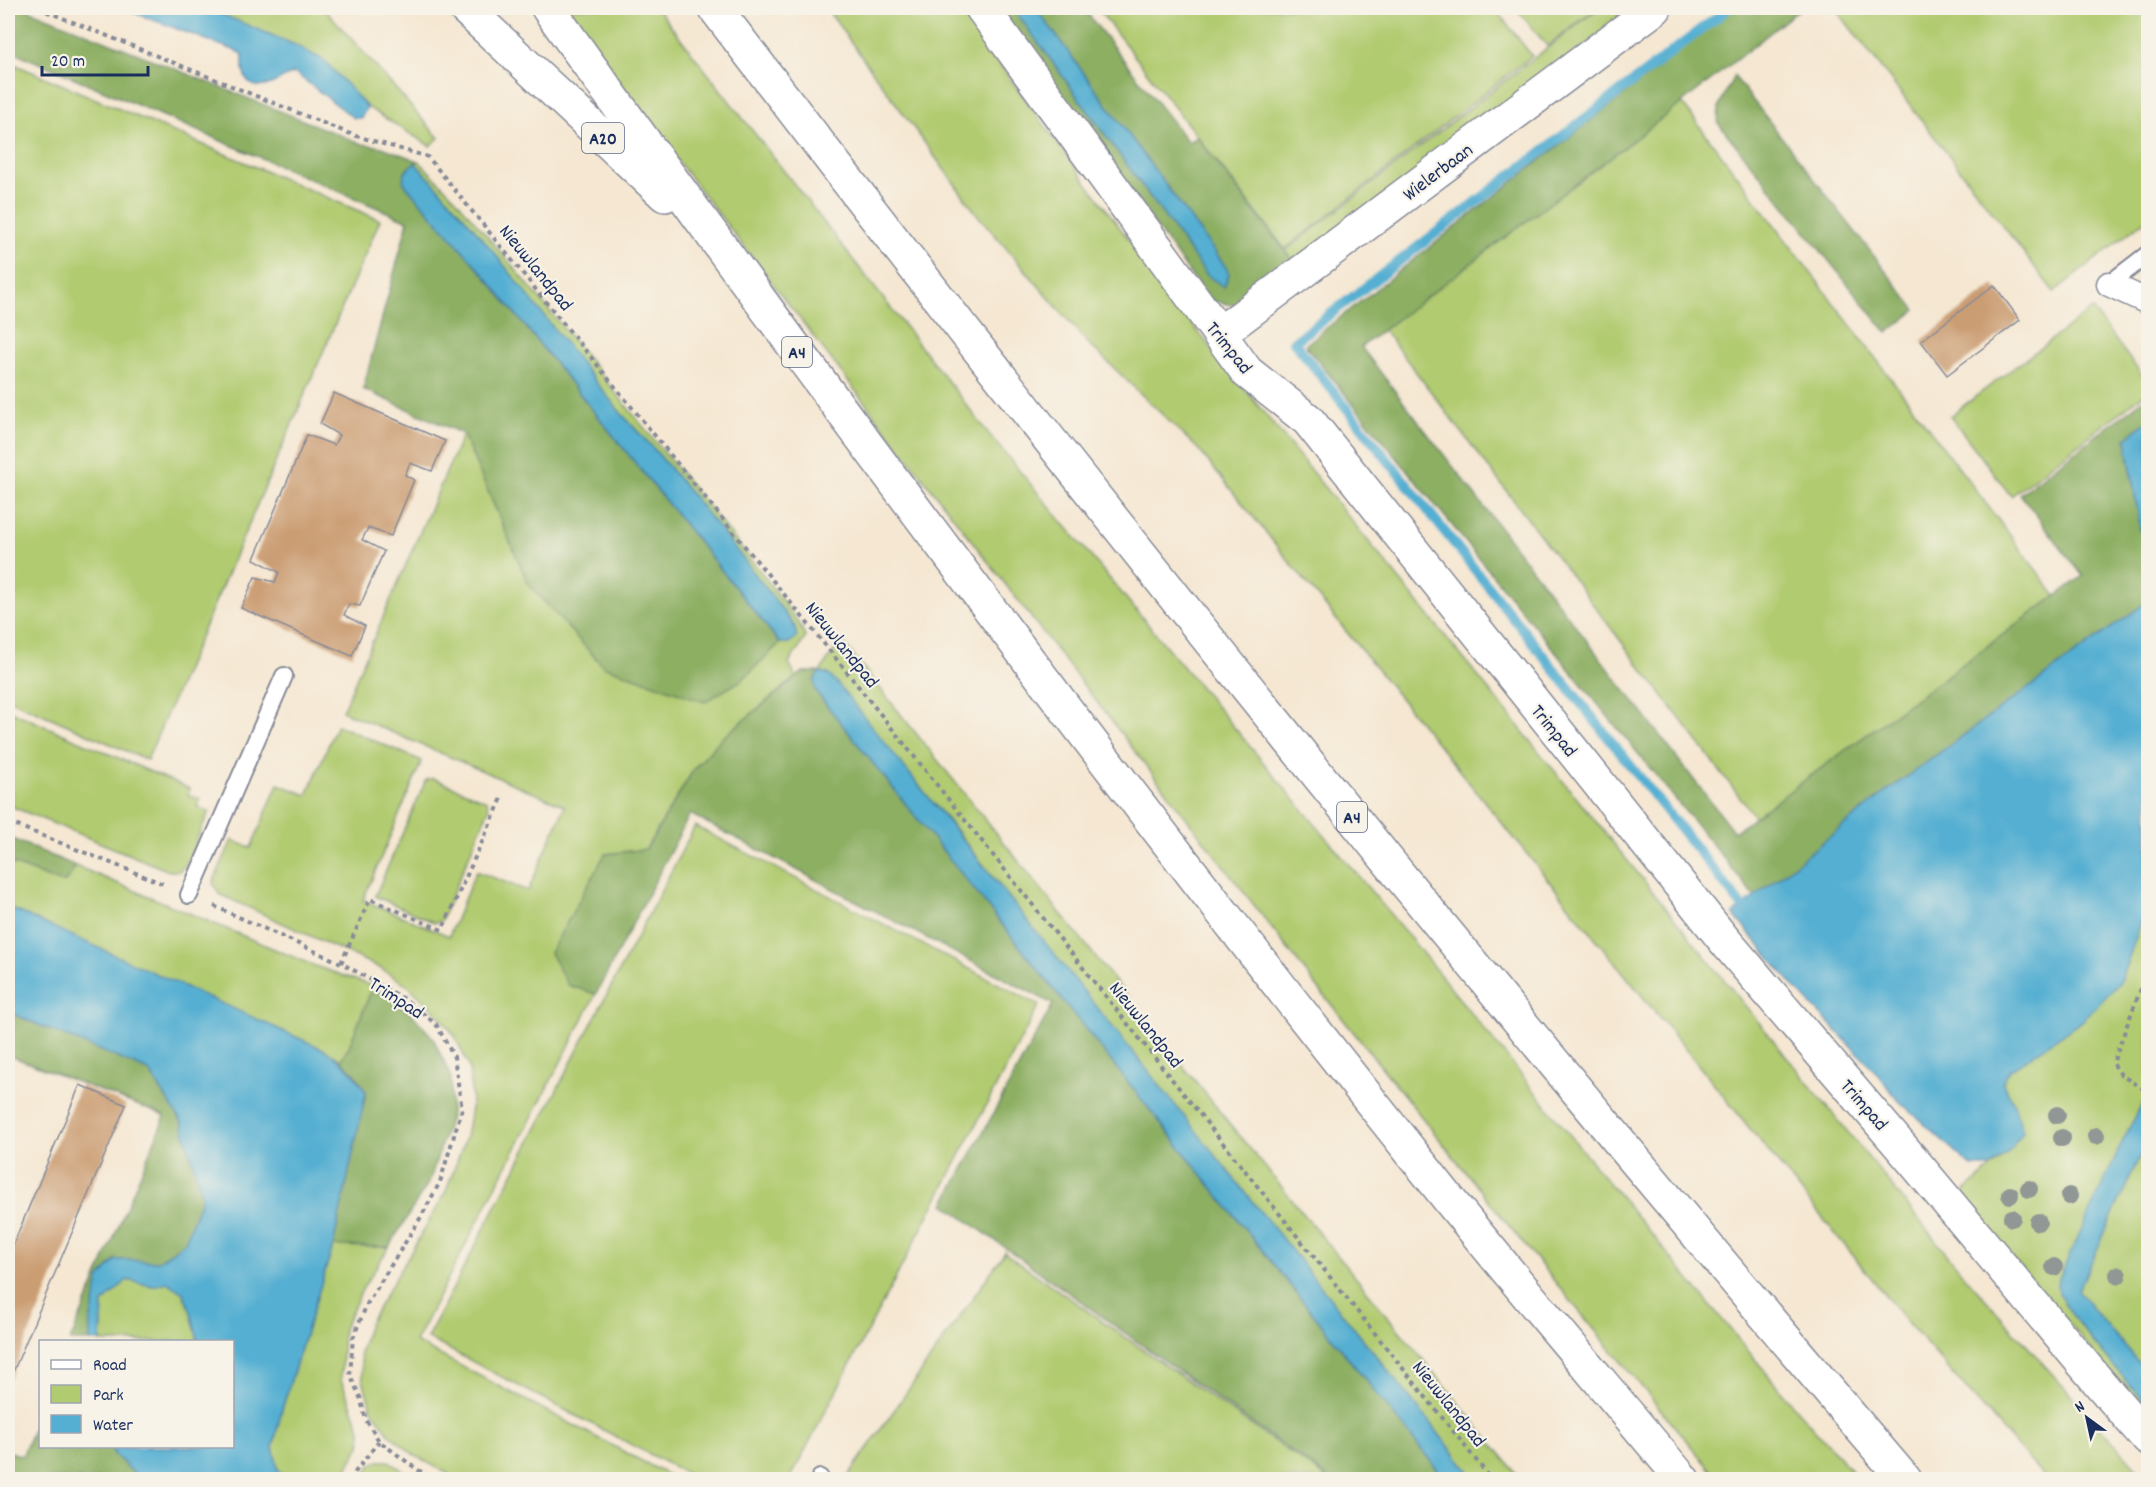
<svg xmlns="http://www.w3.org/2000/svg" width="2156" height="1487" viewBox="0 0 2156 1487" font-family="Dekko,sans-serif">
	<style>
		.green { fill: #b1cb70; stroke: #667d67; stroke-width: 1.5 }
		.forest { fill: #8caf62; stroke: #546f60; stroke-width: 1.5 }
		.water { fill: #55afd2; stroke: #386f98; stroke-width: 1.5 }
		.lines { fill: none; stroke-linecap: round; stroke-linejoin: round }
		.stream { stroke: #55afd2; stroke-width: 10 }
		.building { fill: #cb9d73 }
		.service-casing { stroke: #888b98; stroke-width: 20 }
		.pedestrian-casing { stroke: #888b98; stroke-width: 27 }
		.minor-casing { stroke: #888b98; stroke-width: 36 }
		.motorway-casing { stroke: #888b98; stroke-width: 36 }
		.path { stroke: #888b98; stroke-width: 4; stroke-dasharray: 4.5 4.5; stroke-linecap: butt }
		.service { stroke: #fff; stroke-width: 16 }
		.pedestrian { stroke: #fff; stroke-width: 24 }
		.minor { stroke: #fff; stroke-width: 33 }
		.motorway { stroke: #fff; stroke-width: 33 }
		.tree { fill: #919794 }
		.labels { text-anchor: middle; stroke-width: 4.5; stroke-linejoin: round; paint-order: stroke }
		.shield { fill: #f7f3e8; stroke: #5d6a87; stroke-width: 1.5 }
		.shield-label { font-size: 18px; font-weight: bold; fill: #1b2f5e }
		.street-label { font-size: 20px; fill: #1b2f5e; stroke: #f7f3e8 }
	</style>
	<rect width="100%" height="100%" fill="#f7f3e8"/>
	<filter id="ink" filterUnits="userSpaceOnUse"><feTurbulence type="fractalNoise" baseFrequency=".0167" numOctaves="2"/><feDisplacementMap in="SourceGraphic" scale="12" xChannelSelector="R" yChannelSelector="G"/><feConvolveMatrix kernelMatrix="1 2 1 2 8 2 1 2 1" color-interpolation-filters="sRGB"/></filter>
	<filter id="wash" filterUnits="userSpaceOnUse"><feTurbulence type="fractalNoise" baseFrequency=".008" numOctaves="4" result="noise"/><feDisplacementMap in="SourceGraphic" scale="24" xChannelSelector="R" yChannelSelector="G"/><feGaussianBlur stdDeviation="1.35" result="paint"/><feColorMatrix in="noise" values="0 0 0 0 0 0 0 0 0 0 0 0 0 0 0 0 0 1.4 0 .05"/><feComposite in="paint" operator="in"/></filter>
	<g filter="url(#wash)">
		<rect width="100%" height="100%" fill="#f5e7d2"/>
		<path class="green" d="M 206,8 L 324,8 L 439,138 L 430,146 L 367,107 L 325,61 L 295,45 Z
			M 559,8 L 657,8 L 992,438 L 1406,933 L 1605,1178 L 1797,1410 L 1859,1479 L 1718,1479 L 1522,1242 L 1322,993 Z
			M 826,8 L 958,8 L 1183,313 L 1963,1274 L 2146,1479 L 2046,1479 L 1907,1322 L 1198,449 L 1086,341 L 976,213 Z
			M 1097,8 L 1495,8 L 1532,56 L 1285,249 Z
			M 1516,8 L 1597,8 L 1547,46 Z
			M 1599,8 L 1635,8 L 1296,265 L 1285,251 Z
			M 1835,8 L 2148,8 L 2148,218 L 2054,292 Z
			M 16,65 L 380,220 L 147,760 L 8,699 L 8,84 Z
			M 1682,103 L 2056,596 L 1755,817 L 1383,329 Z
			M 419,161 L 455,198 L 526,282 L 761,572 L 798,622 L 806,637 L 789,663 L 796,677 L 722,738 L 694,769 L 646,849 L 568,985 L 596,994 L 415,1342 L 676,1479 L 457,1479 L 414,1455 L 389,1434 L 371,1408 L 363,1380 L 360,1352 L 369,1323 L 445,1194 L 466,1137 L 472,1102 L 469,1067 L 455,1036 L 435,1011 L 406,984 L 378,967 L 219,894 L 213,883 L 232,840 L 251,848 L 278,784 L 307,795 L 337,725 L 422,761 L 363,900 L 449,936 L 476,871 L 528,891 L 565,806 L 342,711 L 463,434 L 529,585 L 742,680 L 780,643 L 789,643 L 795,627 C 752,568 706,512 660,456 C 647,440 633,427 620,412 C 552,329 491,241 415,163 Z
			M 2092,309 L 2148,383 L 2148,391 L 2011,496 L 1950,416 Z
			M 841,640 L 1229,1123 L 1521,1479 L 1475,1479 L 1105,1019 L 952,825 L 823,672 L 820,672 Z
			M 8,710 L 190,789 L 188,795 L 200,799 L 197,807 L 209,812 L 185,866 L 179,871 L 169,871 L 8,805 Z
			M 433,778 L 487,801 L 489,809 L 441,921 L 435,923 L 375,896 L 426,780 Z
			M 695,826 L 1039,1005 L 790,1479 L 697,1479 L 427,1338 Z
			M 8,862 L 60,882 L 65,882 L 76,866 L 315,966 L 373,986 L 349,1047 L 341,1060 L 325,1050 L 8,907 Z
			M 2148,903 L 2148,1094 L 2126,1134 L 2060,1278 L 2064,1304 L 2095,1343 L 2148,1406 L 2148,1416 L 1959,1196 L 2008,1153 L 2011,1099 L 2002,1083 L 2010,1070 L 2082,1021 L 2120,982 Z
			M 2148,1138 L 2148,1312 L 2145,1320 L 2148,1322 L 2148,1374 L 2078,1291 Z
			M 333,1246 L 389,1247 L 363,1288 L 343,1329 L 341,1380 L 361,1430 L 361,1444 L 341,1479 L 290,1479 L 278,1470 L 273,1447 L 282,1409 Z
			M 1005,1252 L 1005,1253 L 1328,1479 L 846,1479 Z
			M 126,1280 L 153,1286 L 167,1282 L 183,1293 L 191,1312 L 198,1341 L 101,1342 L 103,1303 Z
			M 379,1461 L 389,1461 L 415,1479 L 360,1479 L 372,1464 Z"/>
		<path class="forest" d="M 8,8 L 24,8 L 362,144 L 382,147 L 419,161 C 411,165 401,172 404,183 L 485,276 L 780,643 L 742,680 L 705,702 L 603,666 L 529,585 L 463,434 L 363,389 L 408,221 L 9,50 L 8,53 Z
			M 997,8 L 1013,8 L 1207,275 L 1225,266 L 1036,8 L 1083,8 L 1188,142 L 1197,137 L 1296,265 L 1241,307 L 1209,300 Z
			M 1734,8 L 1801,8 L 1682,103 L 1361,347 L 1734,832 L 2083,576 L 2020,494 L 2148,396 L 2148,421 L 2126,438 L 2148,577 L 2148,601 L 1887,791 L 1755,897 L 1305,345 Z
			M 1734,76 L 1916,310 L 1887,333 L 1718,123 L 1719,106 Z
			M 803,672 L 820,672 C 813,679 813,684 817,693 L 1445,1479 L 1330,1479 L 944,1204 L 1053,1004 L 690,814 L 596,994 L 568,985 L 550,953 L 605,854 L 646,849 L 694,769 L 722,738 Z
			M 8,837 L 76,866 L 65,882 L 60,882 L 8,862 Z
			M 373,986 L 413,1015 L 433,1038 L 451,1077 L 451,1115 L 430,1180 L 389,1247 L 333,1246 L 366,1092 L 356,1075 L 341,1060 L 349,1047 Z
			M 8,1012 L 149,1071 L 182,1122 L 202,1197 L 185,1242 L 159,1261 L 115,1260 L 100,1279 L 90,1323 L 90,1341 L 70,1341 L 165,1116 L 8,1055 Z
			M 40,1413 L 40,1446 L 112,1447 L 114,1454 L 140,1479 L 8,1479 L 8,1451 L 22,1456 Z"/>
		<path class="water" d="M 121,8 L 206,8 L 214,11 L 295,45 L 325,61 L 367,107 L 361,118 L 354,118 L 295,73 C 286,75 281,80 273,83 C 249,94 241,77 243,55 L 239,52 Z
			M 1013,8 L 1036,8 L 1225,266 L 1229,274 L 1224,287 L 1207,275 Z
			M 415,163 C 491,241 552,329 620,412 C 633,427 647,441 660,456 C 706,512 752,568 795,627 L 797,637 L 789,643 L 780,643 L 485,276 L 404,183 C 401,175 409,167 415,163 Z
			M 2148,421 L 2148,577 L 2126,438 Z
			M 2148,601 L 2148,903 L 2120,982 L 2082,1021 L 2010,1070 L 2002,1082 L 2013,1101 L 2023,1132 L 2008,1153 L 1990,1167 L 1972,1167 L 1899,1101 L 1874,1070 L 1797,990 L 1733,914 L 1887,791 Z
			M 820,672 L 828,674 L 837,683 L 1475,1479 L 1445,1479 L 817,693 C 813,684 813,679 820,672 Z
			M 8,907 L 325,1050 C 343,1062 355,1073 366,1092 L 333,1246 L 282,1409 L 273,1447 L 278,1470 L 290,1479 L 140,1479 L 114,1454 L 112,1447 L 232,1446 L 232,1342 L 198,1341 L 191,1312 L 183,1293 L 167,1282 L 153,1286 L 127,1280 L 103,1303 L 101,1341 L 90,1341 L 90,1323 L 99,1279 L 115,1260 L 159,1261 L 185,1242 L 202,1197 L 182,1122 L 149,1071 L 8,1012 Z
			M 2148,1094 L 2148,1138 L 2078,1291 L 2148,1374 L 2148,1406 C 2132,1386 2059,1308 2058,1288 C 2058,1284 2059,1281 2059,1278 L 2126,1134 Z"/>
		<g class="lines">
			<path class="stream" d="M 1729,8 L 1294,342 L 1742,906"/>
		</g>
		<g id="blocks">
			<path class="building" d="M 1994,285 L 2020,320 L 1947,375 L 1921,341 Z
				M 334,393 L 445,441 L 432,471 L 410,463 L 405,475 L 414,480 L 391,536 L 368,528 L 362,540 L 384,551 L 360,606 L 349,604 L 344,615 L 365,626 L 352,656 L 241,608 L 255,577 L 275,582 L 279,572 L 254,559 L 307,435 L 334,445 L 339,435 L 320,424 Z
				M 80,1085 L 126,1105 L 8,1384 L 8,1257 Z"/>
		</g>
	</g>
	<g filter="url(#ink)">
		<use href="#blocks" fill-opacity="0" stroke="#888b98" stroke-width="1.5"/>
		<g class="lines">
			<g class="service-casing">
				<path id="service" d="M 2109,284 L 2148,254
					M 189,895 L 284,676
					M 819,1480 L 820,1478"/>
			</g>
			<g class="pedestrian-casing">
				<path id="pedestrian" d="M 2109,284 L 2148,302"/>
			</g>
			<g class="minor-casing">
				<path id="minor" d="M 982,8 L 1247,372 L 1308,420 L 1725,941 L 1915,1163 L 2102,1386 L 2148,1439
					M 1219,334 L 1655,8"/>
			</g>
			<g class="motorway-casing">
				<path id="motorway" d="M 465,8 L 665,195
					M 548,8 C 840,415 1141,816 1455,1207 C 1530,1299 1607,1389 1683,1480
					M 715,8 C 1097,510 1495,1000 1905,1480"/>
			</g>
			<path class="path" d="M 38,8 L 353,135 L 428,157 L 822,641 L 1492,1480
				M 8,822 L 166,885
				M 214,906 L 341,963 L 406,1000 L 436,1024 L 454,1057 L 462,1109 L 440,1182 L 421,1217 L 367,1304 L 353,1338 L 350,1375 L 360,1397 L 366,1420 L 379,1441 L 418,1470 L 436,1480
				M 341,963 L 370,899 L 442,930 L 502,798
				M 2148,972 L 2136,1001 L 2113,1063 L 2121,1075 L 2148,1092
				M 349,1480 L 379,1441"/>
			<use href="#service" class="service"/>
			<use href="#pedestrian" class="pedestrian"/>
			<use href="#minor" class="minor"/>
			<use href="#motorway" class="motorway"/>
		</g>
		<g class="tree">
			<circle cx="2057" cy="1115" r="9"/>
			<circle cx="2096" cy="1136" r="9"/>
			<circle cx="2062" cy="1138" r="9"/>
			<circle cx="2029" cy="1189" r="9"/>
			<circle cx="2010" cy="1195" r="9"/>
			<circle cx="2069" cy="1196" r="9"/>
			<circle cx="2012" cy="1218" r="9"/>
			<circle cx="2038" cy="1222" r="9"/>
			<circle cx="2054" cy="1267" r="9"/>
			<circle cx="2118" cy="1275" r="9"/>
		</g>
	</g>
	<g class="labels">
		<g class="shield">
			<rect x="582" y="123" width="42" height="30" rx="4.5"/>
			<rect x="782" y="337" width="30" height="30" rx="4.5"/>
			<rect x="1337" y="802" width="30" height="30" rx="4.5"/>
		</g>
		<g class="shield-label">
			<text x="603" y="144">A20</text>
			<text x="797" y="358">A4</text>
			<text x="1352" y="823">A4</text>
		</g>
		<g class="street-label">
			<text transform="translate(1437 171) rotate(-37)" y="7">Wielerbaan</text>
			<text transform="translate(537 267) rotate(51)" y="7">Nieuwlandpad</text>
			<text transform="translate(1230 347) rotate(51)" y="7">Trimpad</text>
			<text transform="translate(843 644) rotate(51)" y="7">Nieuwlandpad</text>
			<text transform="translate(1555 730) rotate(51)" y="7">Trimpad</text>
			<text transform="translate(397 997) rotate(33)" y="7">Trimpad</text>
			<text transform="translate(1147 1024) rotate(51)" y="7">Nieuwlandpad</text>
			<text transform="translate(1865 1104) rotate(49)" y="7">Trimpad</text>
			<text transform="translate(1450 1403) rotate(51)" y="7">Nieuwlandpad</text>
		</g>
	</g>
	<rect width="2156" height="1487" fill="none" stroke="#f7f3e8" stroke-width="30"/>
	<rect x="39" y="1340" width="195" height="108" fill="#f7f3e8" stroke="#9fa5b1" stroke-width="1.5"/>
	<rect x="51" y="1360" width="30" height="9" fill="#ffffff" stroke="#9fa5b1" stroke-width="1.5"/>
	<text x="93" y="1370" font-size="18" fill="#1b2f5e">Road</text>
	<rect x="51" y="1385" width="30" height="18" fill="#b1cb70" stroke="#9fa5b1" stroke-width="1.5"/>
	<text x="93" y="1400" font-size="18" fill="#1b2f5e">Park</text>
	<rect x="51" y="1415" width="30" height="18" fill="#55afd2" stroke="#9fa5b1" stroke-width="1.5"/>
	<text x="93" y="1430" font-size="18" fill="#1b2f5e">Water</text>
	<g transform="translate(2087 1418) rotate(327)" stroke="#f7f3e8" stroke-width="4.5" paint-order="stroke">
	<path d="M0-4.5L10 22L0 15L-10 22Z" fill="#1b2f5e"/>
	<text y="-9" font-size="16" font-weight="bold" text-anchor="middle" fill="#1b2f5e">N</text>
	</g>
	<path d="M42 66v9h106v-9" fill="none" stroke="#1b2f5e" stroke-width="3"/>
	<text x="51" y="66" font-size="18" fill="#1b2f5e" stroke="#f7f3e8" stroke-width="4.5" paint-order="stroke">20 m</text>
</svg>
